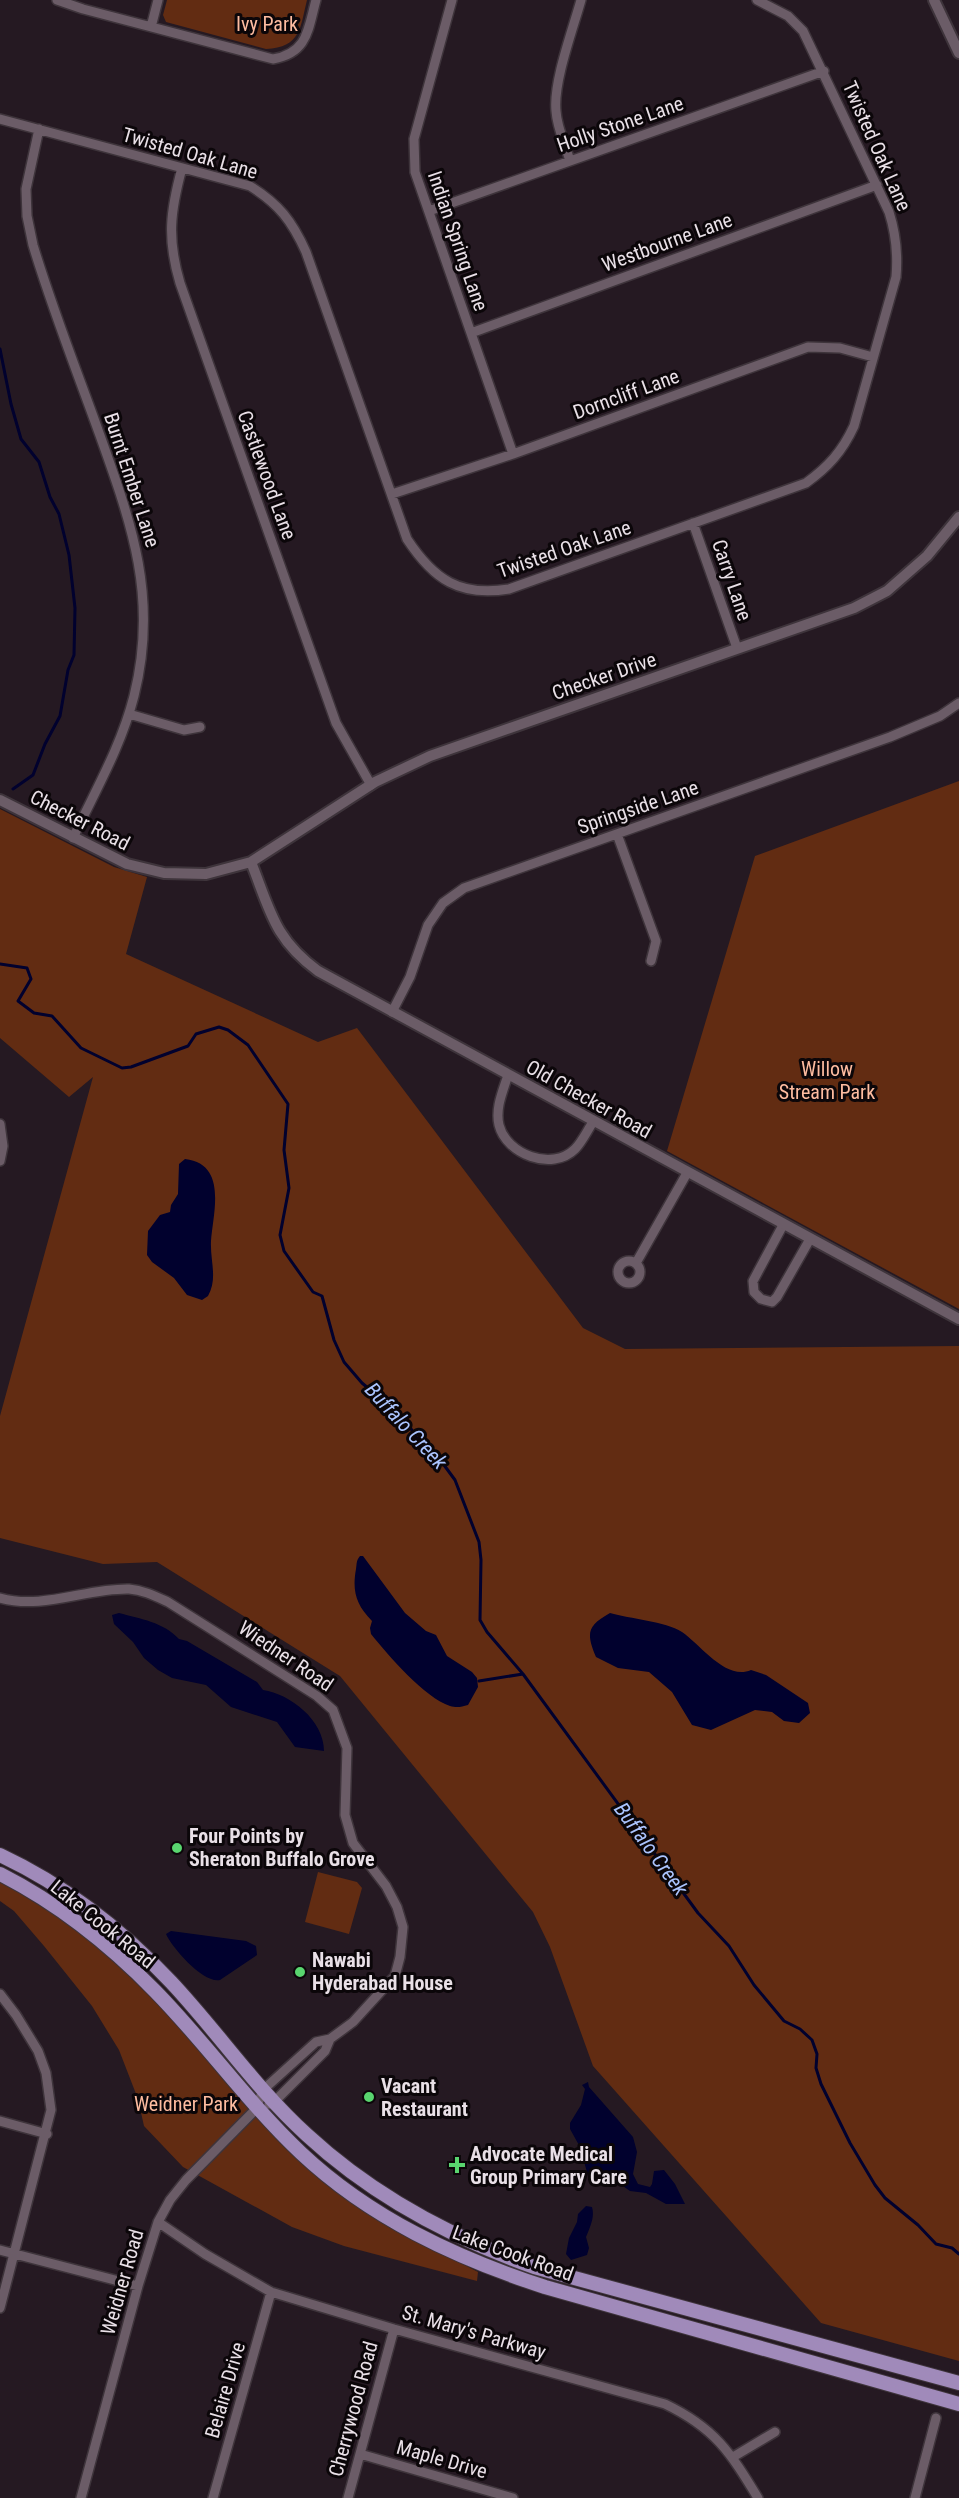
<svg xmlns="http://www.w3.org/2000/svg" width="959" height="2498" viewBox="0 0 959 2498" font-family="'Roboto Condensed',sans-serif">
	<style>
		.green { fill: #622c12 }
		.water { fill: #01012e }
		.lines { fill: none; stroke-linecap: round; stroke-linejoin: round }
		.stream { stroke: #01012e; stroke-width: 3 }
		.minor-casing { stroke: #3e343b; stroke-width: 12 }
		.tertiary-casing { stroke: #3e343b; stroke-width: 14 }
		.primary-casing { stroke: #3e343b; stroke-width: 16 }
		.minor { stroke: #6b5c67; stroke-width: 9 }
		.tertiary { stroke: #6b5c67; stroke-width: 10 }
		.primary { stroke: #a08aba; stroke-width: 14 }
		.poi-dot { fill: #59d56f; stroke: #0b0609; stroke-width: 2 }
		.labels { text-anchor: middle; stroke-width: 6; stroke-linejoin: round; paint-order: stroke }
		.park-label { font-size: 20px; fill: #febca0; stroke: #0b0609 }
		.street-label { font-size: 20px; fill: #e9e0e7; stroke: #0b0609 }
		.poi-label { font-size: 20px; font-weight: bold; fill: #e9e0e7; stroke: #0b0609; text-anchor: start }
		.water-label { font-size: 21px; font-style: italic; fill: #abc4fe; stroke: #0b0609 }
	</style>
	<rect width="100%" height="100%" fill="#251922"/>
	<path class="green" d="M 167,0 L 307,0 C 300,28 301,47 266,49 L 166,22 L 163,15 Z
		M 959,781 L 959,1309 L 667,1151 L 755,856 Z
		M 0,809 L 114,867 L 147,877 L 126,954 L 318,1042 L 357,1028 L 583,1328 L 625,1349 L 959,1346 L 959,2361 L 821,2323 L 593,2066 L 550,1947 L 533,1912 L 340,1676 L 157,1562 L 103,1564 L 0,1538 L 0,1416 L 93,1077 L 69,1097 L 0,1038 Z
		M 318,1872 L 357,1882 L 362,1888 L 349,1934 L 305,1922 Z
		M 0,1881 L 68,1923 L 116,1960 L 171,2017 L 261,2122 L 409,2236 L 478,2272 L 477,2281 L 344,2246 L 292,2227 L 183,2167 L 144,2126 L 138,2099 L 119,2050 L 92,2006 L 44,1946 L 14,1911 L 0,1901 Z"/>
	<path class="water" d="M 185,1159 C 228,1164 213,1213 211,1241 C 210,1261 218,1278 208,1296 L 202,1300 L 187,1295 L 174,1278 L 152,1262 L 147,1255 L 148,1231 L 160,1215 L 170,1212 L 171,1205 L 178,1194 L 179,1164 Z
		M 360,1556 L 363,1556 L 405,1613 L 426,1631 L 436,1635 L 447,1656 L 472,1672 L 477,1678 L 478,1687 L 468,1705 C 461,1707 457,1708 450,1706 C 425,1698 388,1655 371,1634 L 370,1628 L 372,1621 C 356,1605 352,1591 356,1569 C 357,1563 356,1561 360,1556 Z
		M 119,1613 C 141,1619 163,1622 179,1639 L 187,1641 L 257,1682 L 263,1690 C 290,1694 324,1720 324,1751 L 295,1747 L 277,1722 L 231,1707 L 206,1685 L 172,1678 L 158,1670 L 144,1658 L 133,1642 L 114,1624 L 112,1615 Z
		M 610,1613 C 630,1619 665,1621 682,1632 C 701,1645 726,1681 751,1670 L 766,1675 L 808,1703 L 810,1713 L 799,1723 L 784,1721 L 772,1712 L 755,1710 L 711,1730 L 692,1725 L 672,1692 L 649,1672 L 618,1668 L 596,1657 C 586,1633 587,1626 610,1613 Z
		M 171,1931 L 246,1941 L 256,1946 L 257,1955 L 220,1980 C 204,1984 172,1948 166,1934 Z
		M 588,2082 L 589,2087 L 633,2137 L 637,2152 L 633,2174 L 638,2184 L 650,2187 L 652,2184 L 654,2171 L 664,2170 L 675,2184 L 685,2204 L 666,2204 L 646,2193 L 630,2191 L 620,2184 L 612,2185 L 605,2179 L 597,2185 L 590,2183 L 580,2147 L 570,2129 L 570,2123 L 581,2105 L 585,2089 L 582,2085 Z
		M 586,2206 L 592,2207 C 595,2217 590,2227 586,2237 L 589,2248 L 587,2255 L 571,2260 L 566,2254 L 569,2238 L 577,2222 L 578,2214 Z"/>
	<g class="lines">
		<path class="stream" d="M 0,349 L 11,404 L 21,439 L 39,462 L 50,497 L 59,514 L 69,555 L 75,608 L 74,655 L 68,670 L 60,716 L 45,744 L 33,775 L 13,789
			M 0,964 L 27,968 L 31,979 L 18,1001 L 34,1013 L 52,1016 L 81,1048 L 122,1068 L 131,1067 L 188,1046 L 196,1034 L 219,1027 L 228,1030 L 248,1045 L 288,1104 L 284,1150 L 289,1188 L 280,1235 L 284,1251 L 313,1292 L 322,1296 L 334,1340 L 344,1362 L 362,1383 L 405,1419 L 424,1450 L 444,1465 L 455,1480 L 479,1542 L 481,1560 L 480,1620 L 487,1632 L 523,1674 L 698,1913 L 729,1946 L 754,1985 L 784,2021 L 800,2029 L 812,2040 L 817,2054 L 816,2068 L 821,2084 L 850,2143 L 875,2185 L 885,2198 L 918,2225 L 936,2244 L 952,2248 L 959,2254
			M 479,1681 L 523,1674"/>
		<g class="minor-casing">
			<path id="minor" d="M 57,0 L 83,9 L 273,59 C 308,53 308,29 316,0
				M 452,0 L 414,139 L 415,172 L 513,454
				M 151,27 L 158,0
				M 0,119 L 250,186 C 279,204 292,221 306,252 L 407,539 C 434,580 460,597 509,589 L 806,483 C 828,467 842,452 854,426 L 896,277 C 898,254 896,234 889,212 L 803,31 L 788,16 L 757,0
				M 39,129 L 26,189 L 27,216 L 33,245 C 52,308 76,369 98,430 C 131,522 159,597 134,696 C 121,747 95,791 73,838
				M 570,161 C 565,144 557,128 556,111 C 553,82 573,29 581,0
				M 182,168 C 170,212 167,239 180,283 L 336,723 L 371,785
				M 429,211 L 824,71
				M 471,333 L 877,185
				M 392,494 L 513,454 L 808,347 L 840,348 L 873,357
				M 693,523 L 737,648
				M 129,714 L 184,730 L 200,727
				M 617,834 L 656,941 L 651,961
				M 392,1012 L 410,977 L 428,925 L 443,903 L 464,888 L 890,737 L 940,716 L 959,703
				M 508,1075 C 503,1091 495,1108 499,1125 C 506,1154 552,1172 575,1149 C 582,1142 587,1131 593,1122
				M 0,1124 L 3,1146 L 0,1161
				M 783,1225 L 753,1281 L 754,1292 L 761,1299 L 772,1302 L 777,1297 L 810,1239
				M618 1272a11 11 0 1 1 22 0a11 11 0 1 1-22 0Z
				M 636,1263 L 687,1173
				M 0,1598 C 43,1610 86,1588 129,1589 C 143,1590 155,1596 168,1602 L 317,1696 L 333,1710 L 347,1748 L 345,1815 L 353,1843 L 386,1886 L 397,1907 L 403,1927 L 400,1957 L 395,1976 L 353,2022 L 330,2039 L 316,2042 L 263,2090 L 256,2109 L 186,2180 L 170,2200 L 158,2222 L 138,2286 L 81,2498
				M 0,1994 L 16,2015 L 38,2051 L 46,2073 L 51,2110 L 0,2308
				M 269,2104 L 274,2102 L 325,2051 L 330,2039
				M 0,2121 L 47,2134
				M 158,2222 L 205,2254 L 271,2292 L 394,2329 L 665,2404 C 715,2428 730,2452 758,2498
				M 0,2250 L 138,2286
				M 360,2454 L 513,2498
				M 733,2457 L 775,2432
				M 213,2498 L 271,2292
				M 348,2498 L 394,2329
				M 915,2498 L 936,2418"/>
		</g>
		<g class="tertiary-casing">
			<path id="tertiary" d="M 934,0 L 959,53
				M 0,800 L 127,864 L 164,873 L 206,874 L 251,862 L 375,782 L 430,756 L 854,608 L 887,591 L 927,556 L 959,517
				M 251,862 C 270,910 274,939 318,971 L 959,1319"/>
		</g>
		<g class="primary-casing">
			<path id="primary" d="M 0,1855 C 64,1885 123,1931 171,1982 C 218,2032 256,2089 307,2135 C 373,2196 450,2237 534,2267 L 959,2383
				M 0,1874 C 57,1903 110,1945 155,1991 C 206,2043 248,2103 301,2153 C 370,2218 456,2258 545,2287 L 959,2404"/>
		</g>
		<use href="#minor" class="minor"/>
		<use href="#tertiary" class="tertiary"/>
		<use href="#primary" class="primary"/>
	</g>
	<g class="poi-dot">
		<circle cx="177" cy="1848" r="6"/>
		<circle cx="300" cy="1972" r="6"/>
		<circle cx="369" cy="2097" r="6"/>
		<path d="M454 2156h6v6h6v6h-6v6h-6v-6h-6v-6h6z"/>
	</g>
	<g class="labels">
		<g class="park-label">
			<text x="267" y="31">Ivy Park</text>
			<text x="827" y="1076">Willow<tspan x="827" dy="23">Stream Park</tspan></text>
			<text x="186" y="2111">Weidner Park</text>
		</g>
		<g class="street-label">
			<text transform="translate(620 124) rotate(-19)" y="7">Holly Stone Lane</text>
			<text transform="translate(877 146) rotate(66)" y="7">Twisted Oak Lane</text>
			<text transform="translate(190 153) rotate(16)" y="7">Twisted Oak Lane</text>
			<text transform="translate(458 241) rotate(71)" y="7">Indian Spring Lane</text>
			<text transform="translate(667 242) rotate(-20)" y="7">Westbourne Lane</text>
			<text transform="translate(626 394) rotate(-20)" y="7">Dorncliff Lane</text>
			<text transform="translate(267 475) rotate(70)" y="7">Castlewood Lane</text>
			<text transform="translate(132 480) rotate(72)" y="7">Burnt Ember Lane</text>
			<text transform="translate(564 549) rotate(-19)" y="7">Twisted Oak Lane</text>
			<text transform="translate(732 580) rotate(71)" y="7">Carry Lane</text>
			<text transform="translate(604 676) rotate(-19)" y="7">Checker Drive</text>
			<text transform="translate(638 807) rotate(-19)" y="7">Springside Lane</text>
			<text transform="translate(80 820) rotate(27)" y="7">Checker Road</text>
			<text transform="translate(589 1099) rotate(29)" y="7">Old Checker Road</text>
			<text transform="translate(286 1656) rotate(34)" y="7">Wiedner Road</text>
			<text transform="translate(103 1924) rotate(39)" y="7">Lake Cook Road</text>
			<text transform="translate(513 2253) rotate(20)" y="7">Lake Cook Road</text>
			<text transform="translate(122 2282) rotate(-74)" y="7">Weidner Road</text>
			<text transform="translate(474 2332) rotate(16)" y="7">St. Mary's Parkway</text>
			<text transform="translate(225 2390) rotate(-74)" y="7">Belaire Drive</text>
			<text transform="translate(353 2409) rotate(-75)" y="7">Cherrywood Road</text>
			<text transform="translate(442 2459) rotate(16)" y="7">Maple Drive</text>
		</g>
		<g class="poi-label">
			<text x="189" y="1843">Four Points by<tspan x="189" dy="23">Sheraton Buffalo Grove</tspan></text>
			<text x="312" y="1967">Nawabi<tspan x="312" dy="23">Hyderabad House</tspan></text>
			<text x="381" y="2093">Vacant<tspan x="381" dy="23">Restaurant</tspan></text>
			<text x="470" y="2161">Advocate Medical<tspan x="470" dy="23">Group Primary Care</tspan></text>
		</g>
		<g class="water-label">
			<text transform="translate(406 1426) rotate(47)" y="7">Buffalo Creek</text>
			<text transform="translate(651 1849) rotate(54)" y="7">Buffalo Creek</text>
		</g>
	</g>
</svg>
